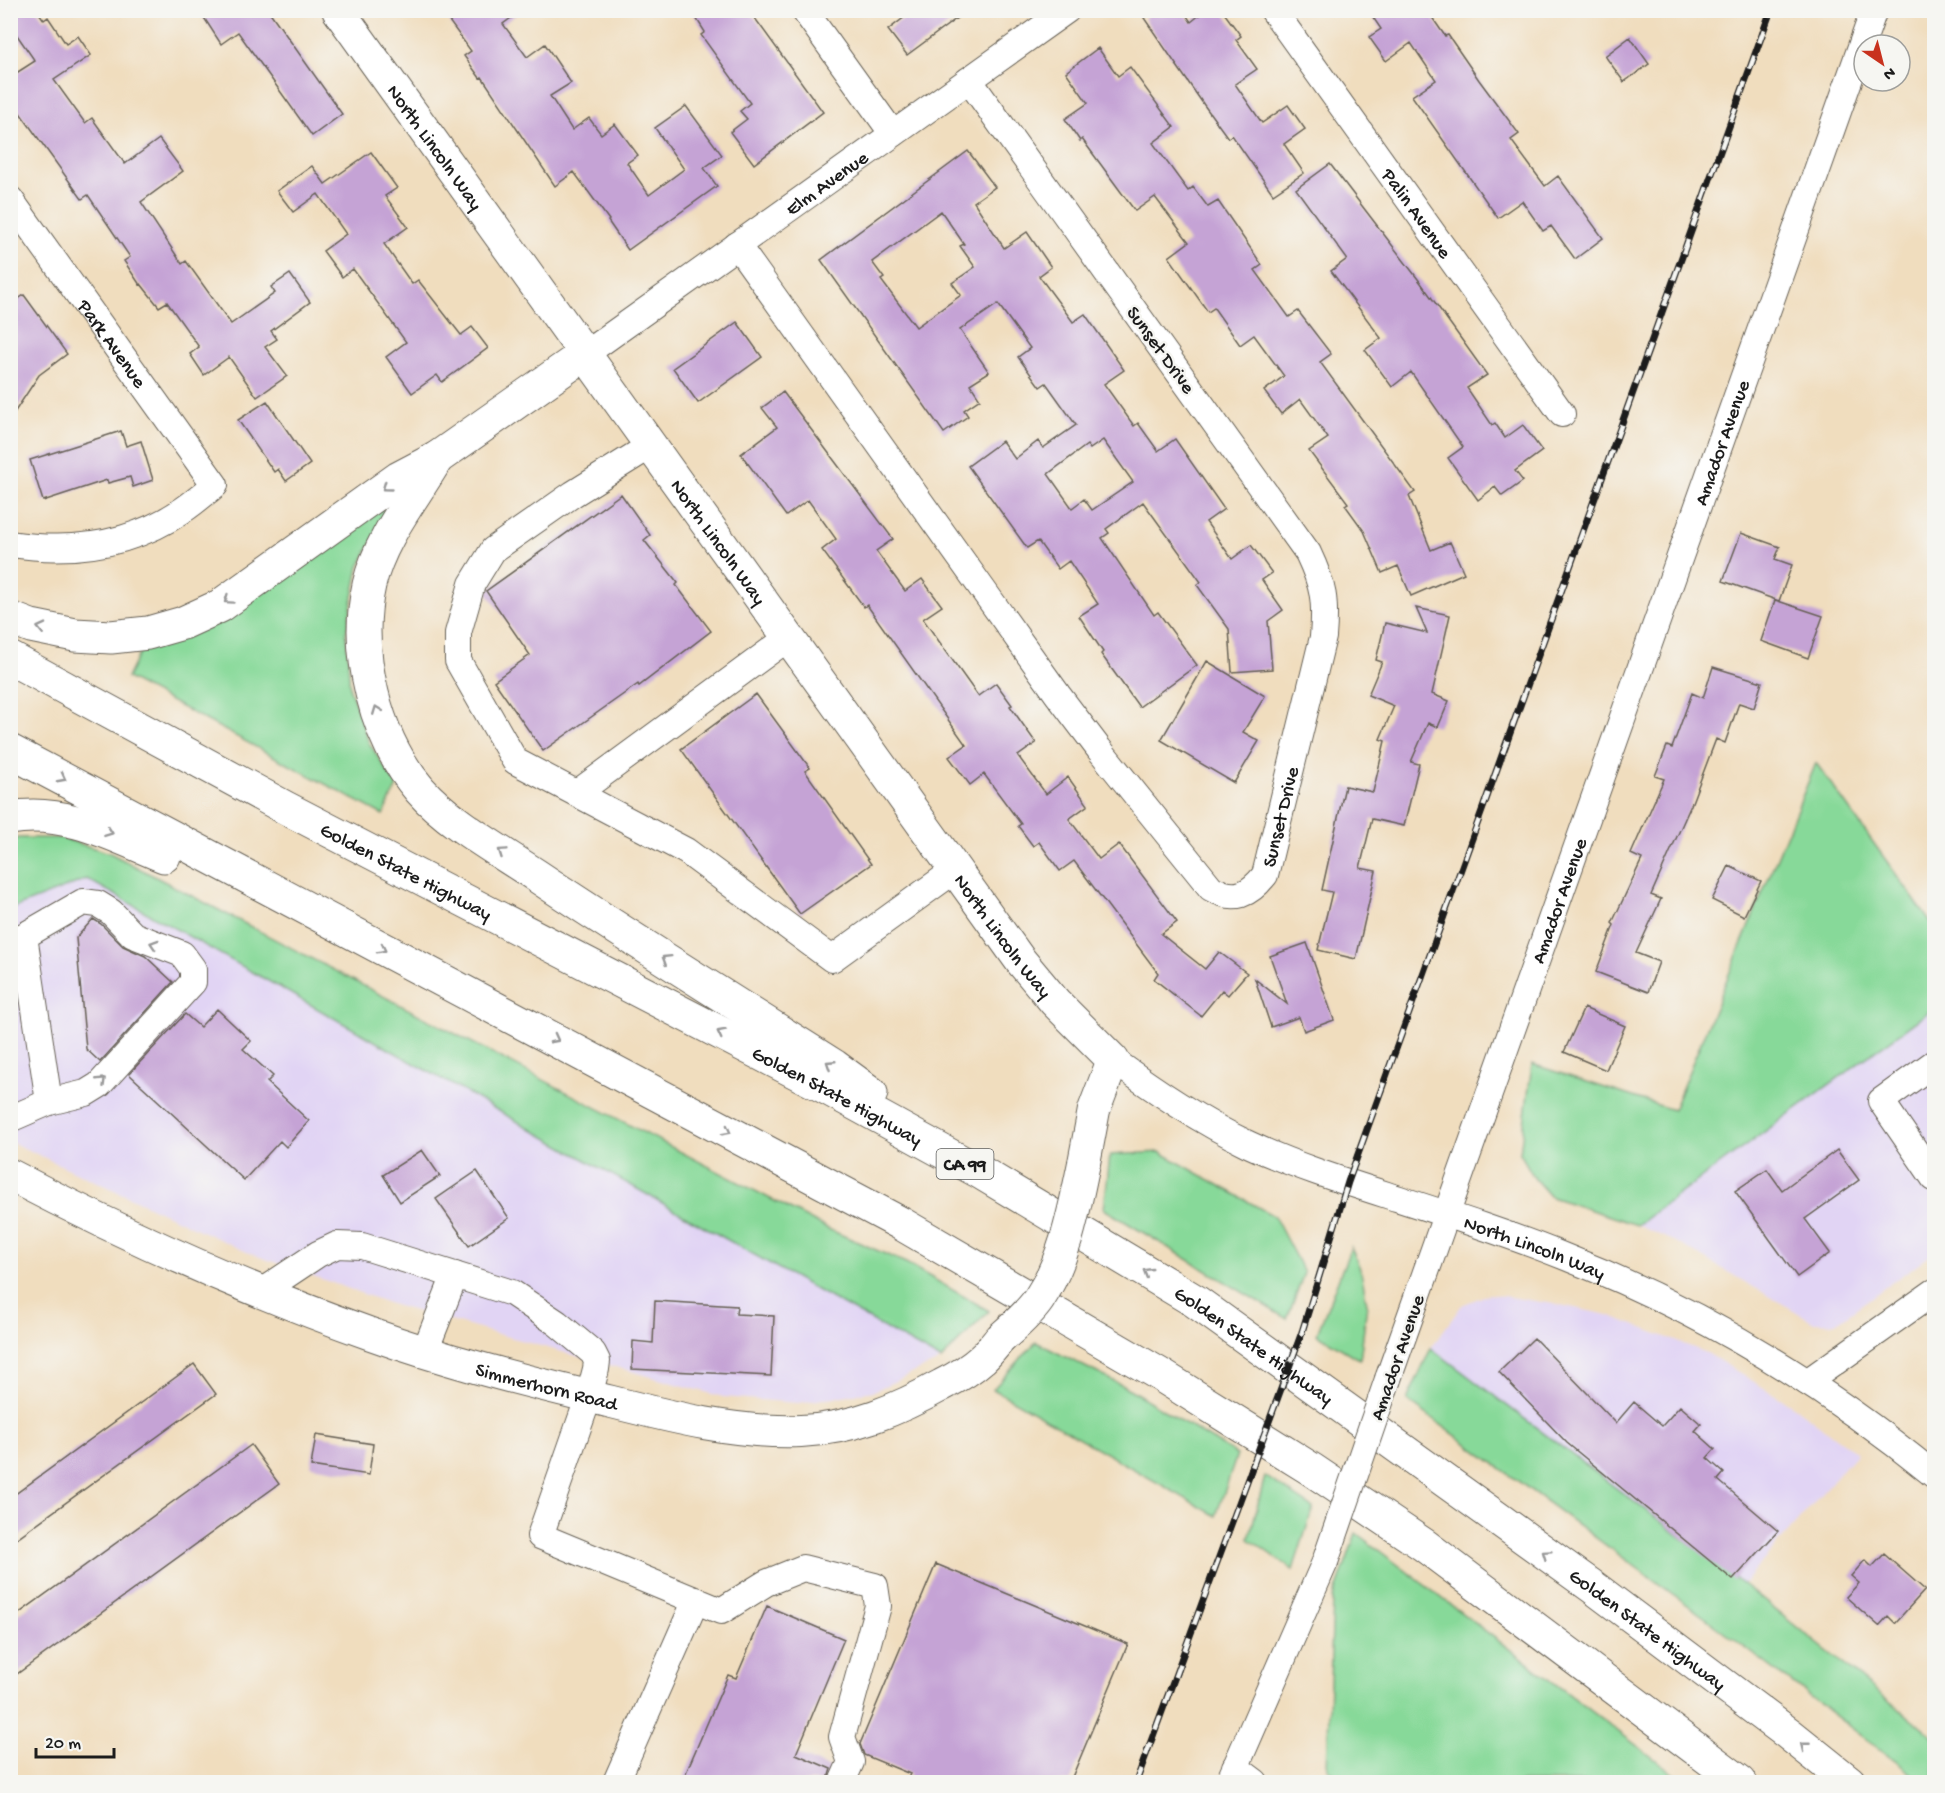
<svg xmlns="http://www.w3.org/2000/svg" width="1945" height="1793" viewBox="0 0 1945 1793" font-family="'Gochi Hand',sans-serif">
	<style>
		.built { fill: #e1d4f4 }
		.green { fill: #87d999; stroke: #527a5a; stroke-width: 1.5 }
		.building { fill: #c5a3d5; fill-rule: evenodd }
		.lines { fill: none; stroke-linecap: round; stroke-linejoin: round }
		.minor-casing { stroke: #666055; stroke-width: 28 }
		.major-casing { stroke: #666055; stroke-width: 34 }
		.highway-casing { stroke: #666055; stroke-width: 35 }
		.minor { stroke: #fff; stroke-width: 26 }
		.major { stroke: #fff; stroke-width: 32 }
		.highway { stroke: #fff; stroke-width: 33 }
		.rail-casing { stroke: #1c1c1c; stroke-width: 7 }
		.rail { stroke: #f6f6f2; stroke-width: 4.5; stroke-dasharray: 14; stroke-linecap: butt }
		.minor-bridge-casing { stroke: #666055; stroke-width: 28; stroke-linecap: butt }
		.major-bridge-casing { stroke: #666055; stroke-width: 34; stroke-linecap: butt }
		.minor-bridge { stroke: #fff; stroke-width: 26 }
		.major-bridge { stroke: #fff; stroke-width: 32 }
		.oneway { stroke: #999 }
		.labels { text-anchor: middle; stroke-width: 5; stroke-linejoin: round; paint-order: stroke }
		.shield { fill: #f6f6f2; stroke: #5d5d5c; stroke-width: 1.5 }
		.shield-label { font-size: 18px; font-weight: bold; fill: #1c1c1c }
		.street-label { font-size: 20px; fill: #1c1c1c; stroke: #f6f6f2 }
	</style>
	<rect width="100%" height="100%" fill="#f6f6f2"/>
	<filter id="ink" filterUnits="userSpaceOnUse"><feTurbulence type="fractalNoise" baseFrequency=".0167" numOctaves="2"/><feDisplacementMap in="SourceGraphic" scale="12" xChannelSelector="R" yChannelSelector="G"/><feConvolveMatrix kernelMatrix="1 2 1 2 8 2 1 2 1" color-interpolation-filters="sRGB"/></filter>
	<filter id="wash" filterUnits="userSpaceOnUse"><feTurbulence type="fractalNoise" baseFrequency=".008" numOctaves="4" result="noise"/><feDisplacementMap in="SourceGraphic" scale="24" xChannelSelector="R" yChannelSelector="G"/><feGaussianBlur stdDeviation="1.35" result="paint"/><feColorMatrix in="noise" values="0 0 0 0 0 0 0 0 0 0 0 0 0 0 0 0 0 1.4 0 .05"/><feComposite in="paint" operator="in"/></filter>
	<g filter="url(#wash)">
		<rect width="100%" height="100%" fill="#f0ddbe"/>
		<path class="built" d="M 86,879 L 941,1360 L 874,1391 L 798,1403 L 723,1397 L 394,1305 L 249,1253 L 11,1142 L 10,909 Z
			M 1934,1008 L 1934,1252 L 1836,1323 L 1814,1322 L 1678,1243 L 1637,1225 Z
			M 1489,1294 L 1560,1305 L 1608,1315 L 1707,1353 L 1793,1406 L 1857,1453 L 1743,1584 L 1431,1348 L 1462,1305 Z"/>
		<path class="green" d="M 394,500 L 359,567 L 346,633 L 350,690 L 369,743 L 397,786 L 383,815 L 127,678 L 141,650 L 176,641 Z
			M 1816,763 L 1934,927 L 1934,1008 L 1637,1225 L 1551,1197 L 1535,1179 L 1520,1153 L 1532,1064 L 1673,1110 Z
			M 18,838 L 61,838 L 110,853 L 828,1229 L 906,1263 L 989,1311 L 941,1360 L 87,879 L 11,909 L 11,841 Z
			M 1160,1152 L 1274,1216 L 1304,1273 L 1287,1319 L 1104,1209 L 1110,1155 Z
			M 1351,1247 L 1361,1271 L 1367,1304 L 1360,1360 L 1317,1334 Z
			M 1036,1342 L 1131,1390 L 1237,1455 L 1216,1516 L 993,1389 Z
			M 1431,1348 L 1743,1584 L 1933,1736 L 1934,1738 L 1934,1782 L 1923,1782 L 1707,1619 L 1407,1400 Z
			M 1265,1476 L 1313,1508 L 1293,1570 L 1249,1539 Z
			M 1356,1533 L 1685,1782 L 1344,1782 L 1327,1769 L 1333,1599 Z"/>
		<g id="blocks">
			<path class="building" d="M 10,10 L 37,10 L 44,20 L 48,17 L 66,44 L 78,36 L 91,55 L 54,80 L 85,123 L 92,118 L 125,164 L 159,139 L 183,171 L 141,202 L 182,264 L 186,261 L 231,324 L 275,293 L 271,287 L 290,274 L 310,302 L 271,331 L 277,339 L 265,347 L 287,376 L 257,397 L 229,357 L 204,375 L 190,354 L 199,347 L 167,302 L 159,307 L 141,284 L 140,285 L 124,261 L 130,257 L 88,195 L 82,199 L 10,99 L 10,77 L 35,61 L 10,25 Z
				M 199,10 L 270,10 L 269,11 L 342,114 L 312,136 L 238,32 L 221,44 Z
				M 441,10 L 522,10 L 503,24 L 527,57 L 545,44 L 571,83 L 550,96 L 572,130 L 589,118 L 601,134 L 615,124 L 638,155 L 627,163 L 649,195 L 684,169 L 655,128 L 686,106 L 722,155 L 704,168 L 717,186 L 628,250 L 608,221 L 609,220 L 574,172 L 555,186 L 482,77 L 480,78 L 464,56 L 471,51 Z
				M 691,10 L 749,10 L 823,112 L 754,164 L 730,132 L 747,119 L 740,111 L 750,103 L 701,35 L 705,32 Z
				M 914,10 L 968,10 L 907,55 L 888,30 Z
				M 1155,10 L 1183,10 L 1191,22 L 1206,10 L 1222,10 L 1241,36 L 1236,40 L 1257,69 L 1235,84 L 1262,123 L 1288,105 L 1305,129 L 1284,144 L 1304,173 L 1273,194 L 1232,135 L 1228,138 L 1204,105 L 1144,18 Z
				M 1368,10 L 1427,10 L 1445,36 L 1448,35 L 1479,80 L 1519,134 L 1511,140 L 1545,186 L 1558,176 L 1603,238 L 1575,259 L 1551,226 L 1543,231 L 1522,201 L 1498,218 L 1412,96 L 1436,80 L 1411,43 L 1386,61 L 1369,37 L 1381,29 Z
				M 1630,37 L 1649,64 L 1624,82 L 1605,56 Z
				M 1098,48 L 1118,76 L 1130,67 L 1174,127 L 1153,143 L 1188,191 L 1193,187 L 1208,207 L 1218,201 L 1262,265 L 1255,270 L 1289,317 L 1298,311 L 1331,354 L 1320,362 L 1415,492 L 1409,496 L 1431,550 L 1450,542 L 1464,573 L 1411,596 L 1398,566 L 1382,573 L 1364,531 L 1345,505 L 1348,503 L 1309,451 L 1328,438 L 1300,399 L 1281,414 L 1264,391 L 1284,376 L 1254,335 L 1240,345 L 1214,308 L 1208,312 L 1169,257 L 1189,242 L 1155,197 L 1135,211 L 1082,139 L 1080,141 L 1065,119 L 1088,103 L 1066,72 Z
				M 968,151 L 995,187 L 974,202 L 1004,248 L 1027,232 L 1051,267 L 1039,276 L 1073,322 L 1085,314 L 1124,370 L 1104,384 L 1134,426 L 1138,423 L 1158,451 L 1175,439 L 1224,509 L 1206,522 L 1232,559 L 1251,545 L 1272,573 L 1262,580 L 1283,610 L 1268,621 L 1272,669 L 1232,672 L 1229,629 L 1197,585 L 1201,582 L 1143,502 L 1106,529 L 1109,533 L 1102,538 L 1154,615 L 1158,612 L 1197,665 L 1139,707 L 1101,654 L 1103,652 L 1079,616 L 1098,604 L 1069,561 L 1058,569 L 1038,541 L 1027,548 L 968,466 L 1002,441 L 1015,459 L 1038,441 L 1043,448 L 1076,425 L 1046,383 L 1040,387 L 1018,357 L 1030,348 L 998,304 L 960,330 L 989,372 L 970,384 L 980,399 L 964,410 L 968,416 L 944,433 L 821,260 ZM 941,211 L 964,244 L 960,246 L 975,267 L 952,283 L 961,295 L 916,327 L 881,280 L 884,278 L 872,262 ZM 1103,440 L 1133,482 L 1092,510 L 1084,499 L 1072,508 L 1048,474 L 1087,445 L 1090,449 Z
				M 371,152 L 397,188 L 385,196 L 408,227 L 384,244 L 412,284 L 418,280 L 461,335 L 472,327 L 488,348 L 442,382 L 437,375 L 412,393 L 386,357 L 406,342 L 353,269 L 342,277 L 323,251 L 346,234 L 318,194 L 293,212 L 277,191 L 312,166 L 325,184 Z
				M 1330,164 L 1421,283 L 1487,375 L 1467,388 L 1492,425 L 1495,423 L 1505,438 L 1523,425 L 1542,451 L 1515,471 L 1523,481 L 1502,496 L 1495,487 L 1478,500 L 1448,458 L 1463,447 L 1411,372 L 1392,387 L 1365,350 L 1381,338 L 1331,271 L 1347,259 L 1296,189 Z
				M 24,295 L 67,354 L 39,375 L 10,419 L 10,305 Z
				M 737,322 L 762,357 L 698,403 L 673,368 Z
				M 783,392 L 893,539 L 876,551 L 905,591 L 922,579 L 942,606 L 923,619 L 978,696 L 996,683 L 1012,705 L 1010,706 L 1036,743 L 1018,756 L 1046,794 L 1068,777 L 1088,805 L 1069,819 L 1099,859 L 1119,844 L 1177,922 L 1161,934 L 1205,969 L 1219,952 L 1247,973 L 1228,995 L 1222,990 L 1201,1016 L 1154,979 L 1158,973 L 1074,861 L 1060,871 L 1039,842 L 1033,846 L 1018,826 L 1021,824 L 984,774 L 970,785 L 949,757 L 966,745 L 867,605 L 864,607 L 822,550 L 836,539 L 808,500 L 786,516 L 741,454 L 777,427 L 762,408 Z
				M 267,401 L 310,464 L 286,481 L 278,469 L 274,472 L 238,420 Z
				M 121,431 L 126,446 L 141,441 L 153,480 L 133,487 L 130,477 L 108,483 L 107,480 L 43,501 L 30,460 Z
				M 621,494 L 650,535 L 644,540 L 678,583 L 676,585 L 711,631 L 639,686 L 638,684 L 543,751 L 494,681 L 530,655 L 486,591 Z
				M 1741,533 L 1780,547 L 1775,559 L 1792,565 L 1779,601 L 1723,581 Z
				M 1775,600 L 1823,616 L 1808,658 L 1761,641 Z
				M 1416,608 L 1450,615 L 1432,694 L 1449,701 L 1438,727 L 1428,723 L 1411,762 L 1419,764 L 1404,826 L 1372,819 L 1360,868 L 1376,871 L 1356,959 L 1318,950 L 1332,892 L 1322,890 L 1345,786 L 1373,792 L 1385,741 L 1380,739 L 1394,706 L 1368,695 L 1382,662 L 1376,660 L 1385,623 L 1427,633 Z
				M 1207,661 L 1265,696 L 1243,732 L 1259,741 L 1234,783 L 1161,740 Z
				M 1713,667 L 1762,682 L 1754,708 L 1739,703 L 1725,743 L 1716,739 L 1691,805 L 1651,895 L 1661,899 L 1636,953 L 1659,962 L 1648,992 L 1596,972 L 1614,925 L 1612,923 L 1642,859 L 1631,854 L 1664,779 L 1655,776 L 1667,746 L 1672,748 L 1692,693 L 1703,698 Z
				M 756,694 L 810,768 L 805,771 L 871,864 L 800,914 L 681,749 Z
				M 1729,866 L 1761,881 L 1744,916 L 1712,900 Z
				M 93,919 L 101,924 L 123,946 L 145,956 L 173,982 L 100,1062 L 86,1049 L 76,938 Z
				M 1307,943 L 1334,1020 L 1304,1031 L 1299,1017 L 1271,1027 L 1255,979 L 1287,1004 L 1270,956 Z
				M 1584,1008 L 1625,1026 L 1606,1070 L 1564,1052 Z
				M 217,1009 L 251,1041 L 243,1049 L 273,1076 L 267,1082 L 309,1121 L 286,1147 L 280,1141 L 244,1180 L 129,1074 L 185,1014 L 200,1027 Z
				M 422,1150 L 440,1176 L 400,1202 L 383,1175 Z
				M 1837,1150 L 1859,1180 L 1805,1219 L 1830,1253 L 1797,1277 L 1735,1191 L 1767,1169 L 1782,1190 Z
				M 477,1171 L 509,1218 L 469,1246 L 436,1199 Z
				M 655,1301 L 737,1306 L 736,1314 L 774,1316 L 771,1376 L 632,1369 L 633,1341 L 653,1343 Z
				M 1534,1338 L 1616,1423 L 1634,1402 L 1662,1426 L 1680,1406 L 1701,1424 L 1695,1431 L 1715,1449 L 1707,1458 L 1724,1473 L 1718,1480 L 1778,1531 L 1733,1580 L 1567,1443 L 1499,1372 Z
				M 194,1364 L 216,1394 L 10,1543 L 10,1498 Z
				M 316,1435 L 373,1444 L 369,1475 L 311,1466 Z
				M 251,1445 L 279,1484 L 10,1679 L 10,1620 Z
				M 1884,1554 L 1925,1590 L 1895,1623 L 1888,1616 L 1879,1626 L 1846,1597 L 1859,1583 L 1851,1576 L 1865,1560 L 1872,1567 Z
				M 936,1564 L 1128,1644 L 1070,1782 L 906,1782 L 910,1774 L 864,1755 L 860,1744 Z
				M 767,1606 L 844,1639 L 796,1754 L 831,1769 L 827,1782 L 682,1782 L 728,1675 L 736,1678 Z"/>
		</g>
	</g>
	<g filter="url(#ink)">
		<use href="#blocks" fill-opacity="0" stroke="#666055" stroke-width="1.5"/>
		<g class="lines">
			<g class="minor-casing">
				<g id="minor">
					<path d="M 804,10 L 893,134"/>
					<path id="s1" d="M 1273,10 L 1562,414"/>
					<path id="s2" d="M 10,199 L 215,485 C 205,493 194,503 183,510 C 131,546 71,553 10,544"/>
					<path id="s3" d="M 737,245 L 1058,695 L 1099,749 L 1211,888 C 1235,902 1249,895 1265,875 L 1323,637 C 1326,601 1324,587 1308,553 L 969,80"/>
					<path id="s4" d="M 585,354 L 1067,10"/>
					<path d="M 650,446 L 573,494 L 493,550 L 472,584 L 458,633 L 458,661 L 515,761 L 686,851 L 832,959 L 955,870"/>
					<path d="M 577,793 L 788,638"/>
					<path d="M 24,936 L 49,1102"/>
					<path d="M 10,940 L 24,936 L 83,902 L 98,904 L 111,912 L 133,935 L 182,954 L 193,969 L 193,982 L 99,1085 L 86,1093 L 49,1102 L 10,1119"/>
					<path id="s5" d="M 1113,1060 C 1156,1091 1200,1121 1248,1144 C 1293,1165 1340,1180 1387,1195 C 1446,1214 1506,1233 1563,1256 C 1698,1309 1823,1384 1934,1475"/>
					<path d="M 1934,1063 L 1881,1101 L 1934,1178"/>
					<path d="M 261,1292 L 318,1254 L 337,1245 L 362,1246 L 512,1293 L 557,1323 L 593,1353 L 597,1361 L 596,1369 L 589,1396 L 540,1536 L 721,1611 L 766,1583 L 803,1568 L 875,1586 L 878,1606 L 842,1737 L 851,1762 L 842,1782"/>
					<path d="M 425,1351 L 455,1275"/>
					<path id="s6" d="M 1388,1379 L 1874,10"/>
					<path d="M 1807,1382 L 1934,1292"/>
					<path d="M 1235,1767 L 1255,1782"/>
					<path d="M 616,1782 L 696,1600"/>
					<path d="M 1229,1782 L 1325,1562"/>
				</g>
			</g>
			<g class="major-casing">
				<g id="major">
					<path id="s7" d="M 338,10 L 1020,960 L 1055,1002 L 1113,1060 L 1094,1110 L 1084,1163"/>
					<path id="s8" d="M 10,1175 C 127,1236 247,1290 371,1334 C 443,1360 518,1379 592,1397 C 660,1414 731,1434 801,1431 C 852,1429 899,1409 942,1385 C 956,1378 971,1369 982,1359 C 989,1353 994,1346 1000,1339"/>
				</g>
			</g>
			<g class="highway-casing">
				<g id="highway">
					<path d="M 437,458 C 413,499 380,538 369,585 C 354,652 375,738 420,790 C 449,823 500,851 537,876 C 634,941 735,1003 834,1066 L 871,1093"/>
					<path d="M 10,618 L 31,626 L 75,635 L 111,637 L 148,633 L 183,623 L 220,606 L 399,478 L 437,458 L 585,354"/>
					<path id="s9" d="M 10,658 L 284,807 L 823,1086 L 980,1172 L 1195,1301 L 1593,1587 L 1789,1734 L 1849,1782"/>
					<path d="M 10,751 L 900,1223 L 1159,1374 L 1311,1469 L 1424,1545 L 1740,1782"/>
					<path d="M 10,818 C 65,808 115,836 164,856"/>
				</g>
			</g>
			<use href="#minor" class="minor"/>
			<use href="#major" class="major"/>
			<use href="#highway" class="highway"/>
			<g class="rail-casing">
				<path id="rail" d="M 1136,1782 L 1302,1332 L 1348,1182 L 1771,10"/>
			</g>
			<use href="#rail" class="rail"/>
			<g class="minor-bridge-casing">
				<path id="minor-bridge" d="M 1325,1562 L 1388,1379"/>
			</g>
			<g class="major-bridge-casing">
				<path id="major-bridge" d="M 1000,1339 C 1013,1327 1029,1314 1039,1299 C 1066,1258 1074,1210 1084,1163"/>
			</g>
			<use href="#minor-bridge" class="minor-bridge"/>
			<use href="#major-bridge" class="major-bridge"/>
		</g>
		<defs><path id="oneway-chevron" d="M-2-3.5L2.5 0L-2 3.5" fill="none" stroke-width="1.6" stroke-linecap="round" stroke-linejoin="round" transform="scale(1.5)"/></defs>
		<g class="oneway">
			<use href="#oneway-chevron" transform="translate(386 487) rotate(144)"/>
			<use href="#oneway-chevron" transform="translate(228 600) rotate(145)"/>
			<use href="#oneway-chevron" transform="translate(41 628) rotate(-167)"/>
			<use href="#oneway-chevron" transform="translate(377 710) rotate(-111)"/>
			<use href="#oneway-chevron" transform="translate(62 778) rotate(28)"/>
			<use href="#oneway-chevron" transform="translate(109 832) rotate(20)"/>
			<use href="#oneway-chevron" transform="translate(502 852) rotate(-146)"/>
			<use href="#oneway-chevron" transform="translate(154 944) rotate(-162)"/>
			<use href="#oneway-chevron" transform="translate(382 949) rotate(27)"/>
			<use href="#oneway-chevron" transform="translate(666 959) rotate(-148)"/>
			<use href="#oneway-chevron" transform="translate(721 1033) rotate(-153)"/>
			<use href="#oneway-chevron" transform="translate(555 1039) rotate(28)"/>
			<use href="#oneway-chevron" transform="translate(830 1064) rotate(-147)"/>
			<use href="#oneway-chevron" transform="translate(102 1081) rotate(-44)"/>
			<use href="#oneway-chevron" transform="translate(727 1131) rotate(28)"/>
			<use href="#oneway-chevron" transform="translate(1147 1272) rotate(-149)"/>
			<use href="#oneway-chevron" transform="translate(1546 1554) rotate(-145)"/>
			<use href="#oneway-chevron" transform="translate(1804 1746) rotate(-142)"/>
		</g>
	</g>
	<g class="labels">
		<rect class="shield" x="936.5" y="1149" width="57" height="30" rx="4.5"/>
		<g class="shield-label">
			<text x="965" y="1170">CA 99</text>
		</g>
		<g class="street-label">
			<text dy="7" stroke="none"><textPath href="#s7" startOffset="168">North Lincoln Way</textPath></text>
			<text dy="7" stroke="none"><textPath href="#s4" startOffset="296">Elm Avenue</textPath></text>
			<text dy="7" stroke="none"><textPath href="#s1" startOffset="249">Palin Avenue</textPath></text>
			<text dy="7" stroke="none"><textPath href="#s2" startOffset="177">Park Avenue</textPath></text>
			<text transform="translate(1162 349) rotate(54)" y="7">Sunset Drive</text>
			<text dy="7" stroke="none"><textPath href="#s6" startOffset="994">Amador Avenue</textPath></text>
			<text dy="7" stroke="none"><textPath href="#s7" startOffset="654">North Lincoln Way</textPath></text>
			<text dy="7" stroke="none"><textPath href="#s3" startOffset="922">Sunset Drive</textPath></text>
			<text dy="7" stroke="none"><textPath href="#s9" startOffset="450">Golden State Highway</textPath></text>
			<text dy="7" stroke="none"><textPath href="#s6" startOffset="508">Amador Avenue</textPath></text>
			<text dy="7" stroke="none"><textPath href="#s7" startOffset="1140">North Lincoln Way</textPath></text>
			<text dy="7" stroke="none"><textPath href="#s9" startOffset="936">Golden State Highway</textPath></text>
			<text dy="7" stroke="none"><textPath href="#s5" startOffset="464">North Lincoln Way</textPath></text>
			<text dy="7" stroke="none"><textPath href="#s9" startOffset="1422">Golden State Highway</textPath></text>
			<text transform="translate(1396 1357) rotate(-71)" y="7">Amador Avenue</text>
			<text dy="7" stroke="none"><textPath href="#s8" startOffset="578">Simmerhorn Road</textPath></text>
			<text dy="7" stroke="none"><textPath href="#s9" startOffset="1908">Golden State Highway</textPath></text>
		</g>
	</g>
	<rect width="1945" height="1793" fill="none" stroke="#f6f6f2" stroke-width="36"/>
	<g transform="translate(1882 63) rotate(145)"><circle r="28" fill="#f6f6f2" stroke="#9f9f9c" stroke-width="1.5"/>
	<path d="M0-4.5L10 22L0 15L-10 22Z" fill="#c8321e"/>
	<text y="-9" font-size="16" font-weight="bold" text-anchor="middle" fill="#1c1c1c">N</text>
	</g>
	<path d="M36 1748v9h78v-9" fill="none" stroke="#1c1c1c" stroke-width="3"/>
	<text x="45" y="1748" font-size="18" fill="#1c1c1c" stroke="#f6f6f2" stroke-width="4.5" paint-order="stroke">20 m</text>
</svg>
